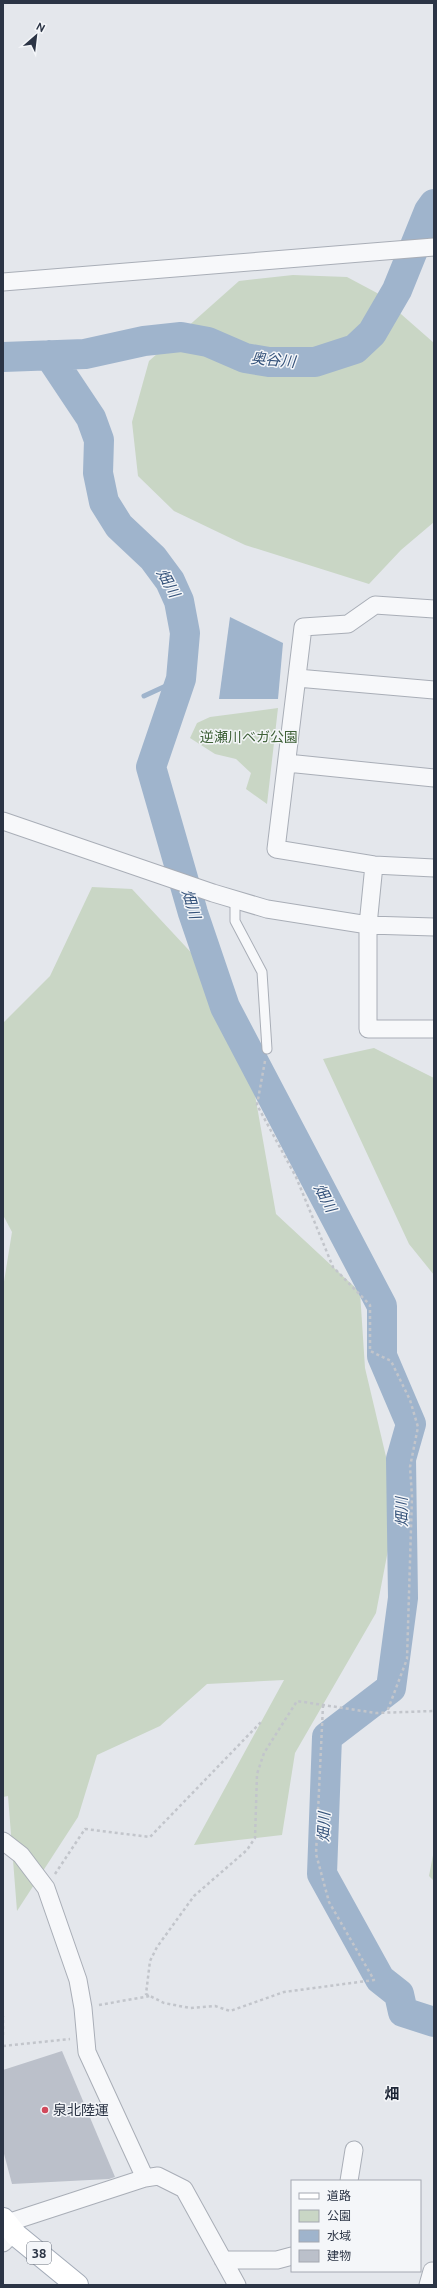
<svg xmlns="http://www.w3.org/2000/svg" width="437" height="2288" viewBox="0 0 437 2288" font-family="Ubuntu,'Noto Sans JP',sans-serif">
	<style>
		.green { fill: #c9d6c5 }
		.water { fill: #9fb4cc }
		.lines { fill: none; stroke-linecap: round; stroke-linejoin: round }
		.stream { stroke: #9fb4cc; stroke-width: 5 }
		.river { stroke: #9fb4cc; stroke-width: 30 }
		.building { fill: #bbc0ca }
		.lane-casing { stroke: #a9aeb7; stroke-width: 11 }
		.street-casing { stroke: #a9aeb7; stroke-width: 19 }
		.primary-casing { stroke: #a3abb8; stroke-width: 24 }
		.path { stroke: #c2c5cb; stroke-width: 2.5; stroke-dasharray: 3 3; stroke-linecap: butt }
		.lane { stroke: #f7f8fa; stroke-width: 9 }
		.street { stroke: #f7f8fa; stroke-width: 17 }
		.primary { stroke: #fff; stroke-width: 22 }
		.poi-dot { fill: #d1495b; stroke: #f4f6f9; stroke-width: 1.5 }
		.labels { text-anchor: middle; stroke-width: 3; stroke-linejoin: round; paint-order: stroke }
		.shield { fill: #f4f6f9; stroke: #676e7b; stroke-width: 1 }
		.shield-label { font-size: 13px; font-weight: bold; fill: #2b3445 }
		.park-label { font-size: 14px; fill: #3f6138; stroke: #f4f6f9 }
		.poi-label { font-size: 14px; fill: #2b3445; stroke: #f4f6f9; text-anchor: start }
		.water-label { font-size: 15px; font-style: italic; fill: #34527a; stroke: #f4f6f9 }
		.neighbourhood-label { font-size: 15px; font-weight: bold; fill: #1d2536; stroke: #f4f6f9 }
	</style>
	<rect width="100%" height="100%" fill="#e4e7ec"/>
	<path class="green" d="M 293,275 L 347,277 L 377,293 L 434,343 L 434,522 L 401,550 L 369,584 L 245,545 L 174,511 L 138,476 L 132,422 L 149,361 L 239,281 Z
		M 278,708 L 267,804 L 246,789 L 251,773 L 236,759 L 215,754 L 190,738 L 197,723 L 210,717 Z
		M 92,887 L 132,889 L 239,1004 L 276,1214 L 360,1292 L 365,1368 L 397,1503 L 376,1613 L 295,1753 L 282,1835 L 194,1845 L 284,1680 L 207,1684 L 160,1726 L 97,1755 L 78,1817 L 17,1911 L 8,1796 L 3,1797 L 3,1288 L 12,1232 L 3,1215 L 3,1023 L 50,976 Z
		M 374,1048 L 434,1078 L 434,1275 L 409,1244 L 323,1059 Z
		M 434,1850 L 434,1881 L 429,1876 Z"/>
	<path class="water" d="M 230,617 L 283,643 L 278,699 L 219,699 Z"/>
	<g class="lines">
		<path class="stream" d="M 144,696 L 181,679"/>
		<path class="river" d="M 49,355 L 91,418 L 99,440 L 98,473 L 104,502 L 119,526 L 153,558 L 170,581 L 179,601 L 185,633 L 181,679 L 151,767 L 193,913 L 225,1007 L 382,1306 L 382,1356 L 411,1424 L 401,1459 L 403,1598 L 391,1688 L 327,1737 L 322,1874 L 380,1979 L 399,1994 L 403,2012 L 434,2022
			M 3,357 L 85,354 L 144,341 L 181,337 L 208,342 L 245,358 L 269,362 L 315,362 L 355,349 L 372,333 L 397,290 L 429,211 L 434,204"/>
	</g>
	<path class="building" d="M 62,2051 L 115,2177 L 109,2179 L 12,2184 L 3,2150 L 3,2070 Z"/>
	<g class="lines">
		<g class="lane-casing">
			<path id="lane" d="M 235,899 L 235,921 L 262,972 L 267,1049"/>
		</g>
		<g class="street-casing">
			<path id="street" d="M 3,282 L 434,247
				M 434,609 L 375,605 L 348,624 L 303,627 L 276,849 L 374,865 L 434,868
				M 297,678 L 434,690
				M 287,763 L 434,778
				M 3,821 L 213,893 L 267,909 L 368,925 L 434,927
				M 374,865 L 368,925 L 368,1029 L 434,1029
				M 3,1841 L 21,1855 L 46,1888 L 78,1980 L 83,2008 L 87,2052 L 145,2178
				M 349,2181 L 354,2150
				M 7,2223 L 145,2178 L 158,2176 L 184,2189 L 237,2285
				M 3,2243 L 14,2232
				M 223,2260 L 277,2260 L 292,2256
				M 428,2285 L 432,2271"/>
		</g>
		<g class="primary-casing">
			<path id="primary" d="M 3,2219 L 16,2235 L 77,2285"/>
		</g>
		<path class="path" d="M 265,1061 L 257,1105 L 296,1177 L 333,1267 L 370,1305 L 370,1351 L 391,1361 L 410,1400 L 418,1427 L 410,1467 L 412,1496 L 407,1659 L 387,1712
			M 323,1705 L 316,1854 L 329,1902 L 374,1980 L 284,1992 L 230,2011 L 215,2006 L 190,2008 L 164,2003 L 146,1994 L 150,1961 L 157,1947 L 194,1896 L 247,1850 L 255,1838 L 257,1774 L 264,1753 L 297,1701 L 376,1713 L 434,1711
			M 55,1874 L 85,1829 L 150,1837 L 261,1722
			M 99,2005 L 150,1996
			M 3,2035 L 3,2016
			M 3,2046 L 70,2039"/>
		<use href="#lane" class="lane"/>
		<use href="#street" class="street"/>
		<use href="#primary" class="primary"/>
	</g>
	<circle class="poi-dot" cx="45" cy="2110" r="4"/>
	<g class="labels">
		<rect class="shield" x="27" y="2242" width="24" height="22" rx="3"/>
		<g class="shield-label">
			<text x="39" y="2258">38</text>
		</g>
		<g class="park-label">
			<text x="249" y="742">逆瀬川ベガ公園</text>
		</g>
		<g class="poi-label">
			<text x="53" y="2115">泉北陸運</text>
		</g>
		<g class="water-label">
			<text transform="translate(273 360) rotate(5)" y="5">奥谷川</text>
			<text transform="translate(168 583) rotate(61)" y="5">畑川</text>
			<text transform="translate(191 904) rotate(73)" y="5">畑川</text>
			<text transform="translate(325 1198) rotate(62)" y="5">畑川</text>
			<text transform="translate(402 1512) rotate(-91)" y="5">畑川</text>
			<text transform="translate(324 1827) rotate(-88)" y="5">畑川</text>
		</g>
		<g class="neighbourhood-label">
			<text x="392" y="2099">畑</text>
		</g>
	</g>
	<rect width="437" height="2288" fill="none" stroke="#2b3445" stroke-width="8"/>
	<rect x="291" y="2180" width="130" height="92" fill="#f4f6f9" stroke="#a4a8b1"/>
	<rect x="299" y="2193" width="20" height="6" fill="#ffffff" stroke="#a4a8b1"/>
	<text x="327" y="2200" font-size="12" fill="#2b3445">道路</text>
	<rect x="299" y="2210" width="20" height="12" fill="#c9d6c5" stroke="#a4a8b1"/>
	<text x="327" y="2220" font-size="12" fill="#2b3445">公園</text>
	<rect x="299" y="2230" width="20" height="12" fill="#9fb4cc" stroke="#a4a8b1"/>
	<text x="327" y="2240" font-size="12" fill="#2b3445">水域</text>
	<rect x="299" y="2250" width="20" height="12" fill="#bbc0ca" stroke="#a4a8b1"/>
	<text x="327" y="2260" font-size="12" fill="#2b3445">建物</text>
	<g transform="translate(36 36) rotate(28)" stroke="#f4f6f9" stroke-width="3" paint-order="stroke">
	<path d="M0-3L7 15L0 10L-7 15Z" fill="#2b3445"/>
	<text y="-6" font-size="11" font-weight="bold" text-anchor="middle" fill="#2b3445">N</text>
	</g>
</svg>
